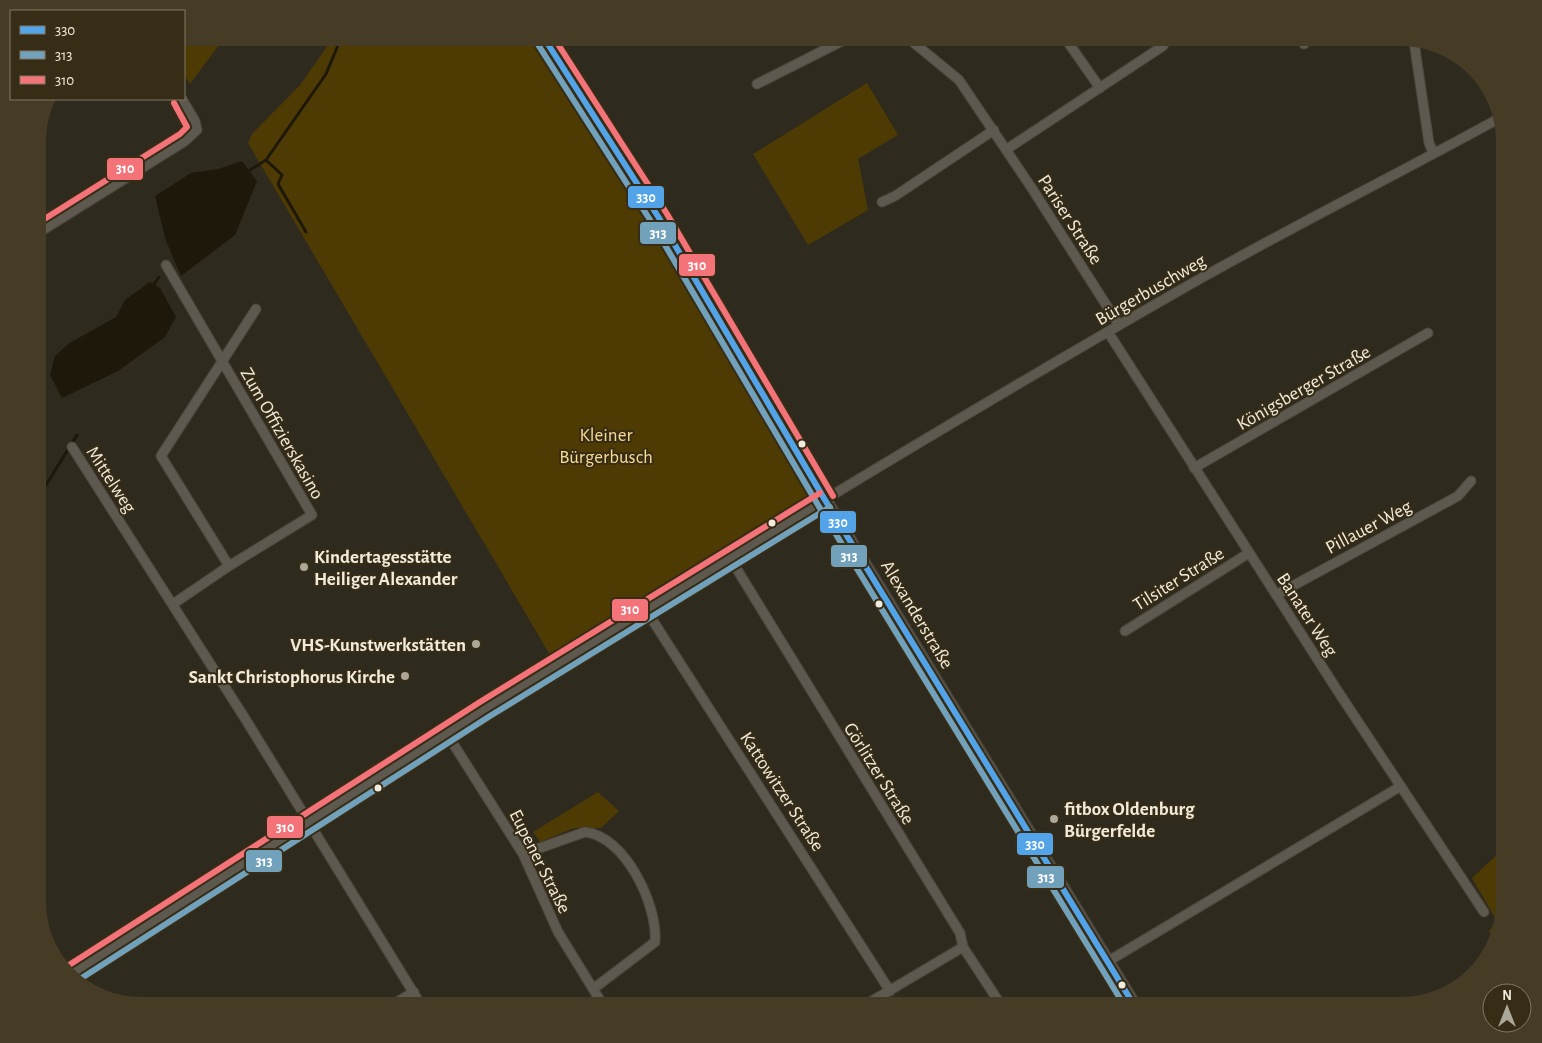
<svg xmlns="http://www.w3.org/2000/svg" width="1542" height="1043" viewBox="0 0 1542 1043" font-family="'Alegreya Sans',sans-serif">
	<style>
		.green { fill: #4e3b04 }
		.water { fill: #1e180b }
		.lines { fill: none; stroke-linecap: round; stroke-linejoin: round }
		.stream { stroke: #1e180b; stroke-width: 3 }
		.minor-casing { stroke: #4b453b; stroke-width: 11 }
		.secondary-casing { stroke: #4b453b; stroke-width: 15 }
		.minor { stroke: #5d594f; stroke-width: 9 }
		.secondary { stroke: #5d594f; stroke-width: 12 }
		.bus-1-casing { stroke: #372d16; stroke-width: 10 }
		.bus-2-casing { stroke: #372d16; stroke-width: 10 }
		.bus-3-casing { stroke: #372d16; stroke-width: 10 }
		.bus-1 { stroke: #53a3e8; stroke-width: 6 }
		.bus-2 { stroke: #72a1bc; stroke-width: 6 }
		.bus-3 { stroke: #f47378; stroke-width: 6 }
		.bus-dot { fill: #f1ebdd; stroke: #372d16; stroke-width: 2 }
		.poi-dot { fill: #ada79a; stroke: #372d16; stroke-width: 2 }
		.labels { text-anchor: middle; stroke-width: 4; stroke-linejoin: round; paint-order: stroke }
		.street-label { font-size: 19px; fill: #f1ebdd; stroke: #372d16 }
		.park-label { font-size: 19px; fill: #f8da93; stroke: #372d16 }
		.poi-label { font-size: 19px; font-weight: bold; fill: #f1ebdd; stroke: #372d16; text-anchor: start }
		.line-badge { stroke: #372d16; stroke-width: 2 }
		.badge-label { font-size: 14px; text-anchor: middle; font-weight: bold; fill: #fff }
	</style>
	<rect width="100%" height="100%" fill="#2f2a1e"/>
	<path class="green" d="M 184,38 L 224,38 L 190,84 L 184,74 Z
		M 333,38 L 530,38 L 825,500 L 556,665 L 248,143 L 252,134 L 300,85 Z
		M 867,83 L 898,135 L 858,159 L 868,210 L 808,245 L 753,154 Z
		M 598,792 L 619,811 L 601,828 L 574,828 L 540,842 L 533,832 Z
		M 1502,850 L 1500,917 L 1493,940 L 1489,931 L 1497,921 L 1472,878 Z"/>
	<path class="water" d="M 242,161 L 257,181 L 235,235 L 181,276 L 165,238 L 155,196 L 191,173 L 218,169 Z
		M 150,282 L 160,288 L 176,317 L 165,337 L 118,371 L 62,398 L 50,375 L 55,356 L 68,344 L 116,317 L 125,300 Z"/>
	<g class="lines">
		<path class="stream" d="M 266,160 L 282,175 L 278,184 L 306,232
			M 247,172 L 266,160 L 326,74 L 341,38
			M 152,287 L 159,277
			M 38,498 L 77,435"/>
		<g class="minor-casing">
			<path id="minor" d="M 908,38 L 959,80 L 1033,190 L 1119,325
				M 1065,38 L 1100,88
				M 1303,38 L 1304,44
				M 1414,42 L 1429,143 L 1433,152
				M 757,84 L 848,38
				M 1007,149 L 1163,46 L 1165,41
				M 882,202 L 895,196 L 994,130
				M 38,233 L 185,141 L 197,130 L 195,121 L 182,99
				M 166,265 L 312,515 L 229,566 L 173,604
				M 1108,332 L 1339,693 L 1484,912
				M 72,447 L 246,720 L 421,1005
				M 1194,468 L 1428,333
				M 730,558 L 960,933 L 963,947 L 1001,1005
				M 229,566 L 161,456 L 256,309
				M 1276,595 L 1458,496 L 1471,481
				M 646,610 L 890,991
				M 1125,631 L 1249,553
				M 447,734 L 523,854 L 558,932 L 603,1005
				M 523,854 L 585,832 C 625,836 658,905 655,942 L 593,989
				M 1107,962 L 1401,786
				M 71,974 C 439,737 809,502 1189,285 C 1291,227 1396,175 1498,119
				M 392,1005 L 414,992
				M 865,1005 L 963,947"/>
		</g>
		<g class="secondary-casing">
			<path id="secondary" d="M 544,38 L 659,218 L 825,500 L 1134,1005"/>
		</g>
		<use href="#minor" class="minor"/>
		<use href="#secondary" class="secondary"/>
		<g class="bus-1-casing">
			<path id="bus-1" d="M 544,38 L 659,218 L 825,500 L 1134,1005"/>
		</g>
		<g class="bus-2-casing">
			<path id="bus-2" d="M 537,43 L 652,223 L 818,505 L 1124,1005
				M 77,981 L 490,716 L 830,507"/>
		</g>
		<g class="bus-3-casing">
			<path id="bus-3" d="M 554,38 L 667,214 L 833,496
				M 38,223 L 180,134 L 187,127 L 174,103
				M 66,967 L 480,702 L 820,493"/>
		</g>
		<use href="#bus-1" class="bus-1"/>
		<use href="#bus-2" class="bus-2"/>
		<use href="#bus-3" class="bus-3"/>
	</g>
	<g class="bus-dot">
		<circle cx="802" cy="444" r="4.5"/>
		<circle cx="772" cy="523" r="4.5"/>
		<circle cx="879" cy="604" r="4.5"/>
		<circle cx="378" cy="788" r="4.5"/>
		<circle cx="1122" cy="985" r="4.5"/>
	</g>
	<g class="poi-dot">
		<circle cx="304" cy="567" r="5"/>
		<circle cx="476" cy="644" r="5"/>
		<circle cx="405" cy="676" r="5"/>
		<circle cx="1054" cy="819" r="5"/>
	</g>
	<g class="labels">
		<g class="street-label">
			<text transform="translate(1071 219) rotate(57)" y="7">Pariser Straße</text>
			<text transform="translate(1150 289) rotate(-30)" y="7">Bürgerbuschweg</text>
			<text transform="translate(1303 387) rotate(-30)" y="7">Königsberger Straße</text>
			<text transform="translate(283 433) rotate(60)" y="7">Zum Offizierskasino</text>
			<text transform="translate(112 479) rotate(57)" y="7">Mittelweg</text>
			<text transform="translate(1368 526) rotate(-28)" y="7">Pillauer Weg</text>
			<text transform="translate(1178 578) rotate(-32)" y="7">Tilsiter Straße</text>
			<text transform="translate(918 614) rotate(59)" y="7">Alexanderstraße</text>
			<text transform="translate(1308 614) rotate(57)" y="7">Banater Weg</text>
			<text transform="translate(880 773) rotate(58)" y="7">Görlitzer Straße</text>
			<text transform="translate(783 791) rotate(57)" y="7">Kattowitzer Straße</text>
			<text transform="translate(541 861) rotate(63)" y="7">Eupener Straße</text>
		</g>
		<g class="park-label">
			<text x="606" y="441">Kleiner<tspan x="606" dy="22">Bürgerbusch</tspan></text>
		</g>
		<g class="poi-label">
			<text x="314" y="563">Kindertagesstätte<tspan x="314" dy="22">Heiliger Alexander</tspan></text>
			<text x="466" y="651" text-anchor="end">VHS-Kunstwerkstätten</text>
			<text x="395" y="683" text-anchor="end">Sankt Christophorus Kirche</text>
			<text x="1064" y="815">fitbox Oldenburg<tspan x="1064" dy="22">Bürgerfelde</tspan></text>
		</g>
	</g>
	<path d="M0 0H1542V1043H0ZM141 46H1401A95 95 0 0 1 1496 141V902A95 95 0 0 1 1401 997H141A95 95 0 0 1 46 902V141A95 95 0 0 1 141 46Z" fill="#463c26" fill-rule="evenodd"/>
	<g class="line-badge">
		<rect x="106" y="157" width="38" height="24" rx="5" fill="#f47378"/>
		<rect x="627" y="185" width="38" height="24" rx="5" fill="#53a3e8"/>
		<rect x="639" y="221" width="38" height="24" rx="5" fill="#72a1bc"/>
		<rect x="678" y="253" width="38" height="24" rx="5" fill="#f47378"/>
		<rect x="819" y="510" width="38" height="24" rx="5" fill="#53a3e8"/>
		<rect x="830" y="544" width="38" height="24" rx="5" fill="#72a1bc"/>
		<rect x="611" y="598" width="38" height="24" rx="5" fill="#f47378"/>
		<rect x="266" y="815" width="38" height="24" rx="5" fill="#f47378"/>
		<rect x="1016" y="832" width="38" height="24" rx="5" fill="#53a3e8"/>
		<rect x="245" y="849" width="38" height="24" rx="5" fill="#72a1bc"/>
		<rect x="1026" y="865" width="39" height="24" rx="5" fill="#72a1bc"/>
	</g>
	<g class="badge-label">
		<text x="125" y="173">310</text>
		<text x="646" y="202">330</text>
		<text x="658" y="238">313</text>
		<text x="697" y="270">310</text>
		<text x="838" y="527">330</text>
		<text x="849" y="561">313</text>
		<text x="630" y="614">310</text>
		<text x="285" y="832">310</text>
		<text x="1035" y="849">330</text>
		<text x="264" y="866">313</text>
		<text x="1046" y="882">313</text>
	</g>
	<rect x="10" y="10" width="175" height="90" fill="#372d16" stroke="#817966"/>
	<rect x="20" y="26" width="25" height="8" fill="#53a3e8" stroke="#817966"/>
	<text x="55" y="35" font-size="15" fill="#f1ebdd">330</text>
	<rect x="20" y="51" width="25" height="8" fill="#72a1bc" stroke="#817966"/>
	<text x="55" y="60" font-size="15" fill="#f1ebdd">313</text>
	<rect x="20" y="76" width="25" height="8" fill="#f47378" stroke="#817966"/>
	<text x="55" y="85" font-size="15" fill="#f1ebdd">310</text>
	<g transform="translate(1507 1008)"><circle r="24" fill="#372d16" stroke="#817966"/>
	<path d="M0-4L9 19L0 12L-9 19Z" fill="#ada79a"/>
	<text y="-8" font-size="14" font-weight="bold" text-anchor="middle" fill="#f1ebdd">N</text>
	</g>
</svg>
